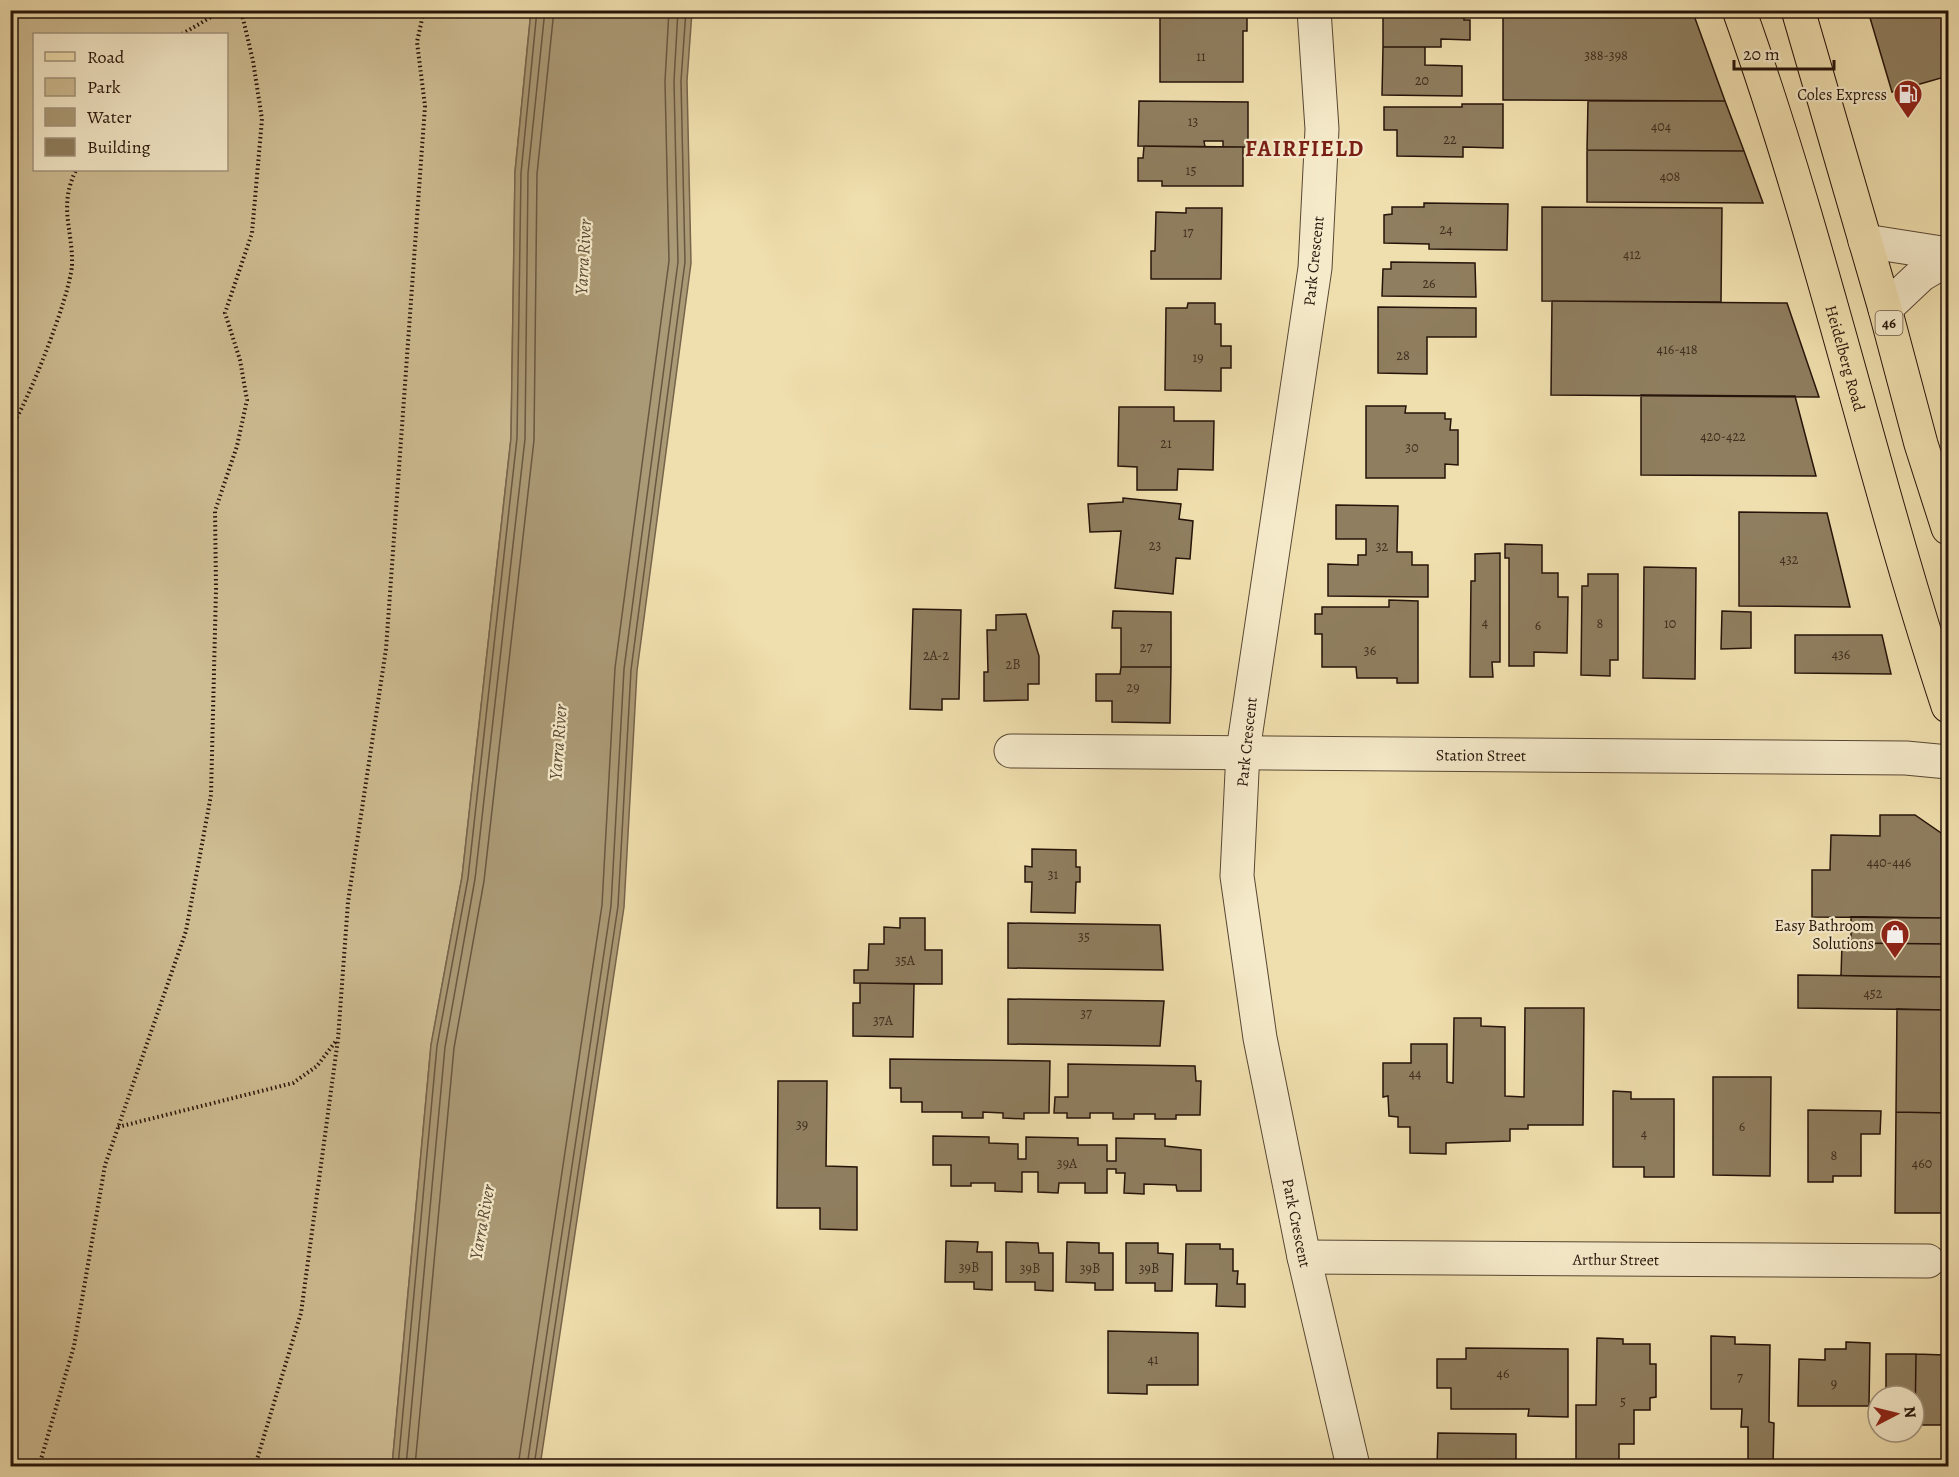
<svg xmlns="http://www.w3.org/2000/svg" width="1959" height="1477" viewBox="0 0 1959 1477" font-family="Alegreya,serif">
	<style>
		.green { fill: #cebc92; stroke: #7a684e; stroke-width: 1.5; fill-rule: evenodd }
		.water { fill: #ab9a76; stroke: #76644b; stroke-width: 1.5 }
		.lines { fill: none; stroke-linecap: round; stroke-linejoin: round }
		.shore { stroke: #685740; stroke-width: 1.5 }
		.building { fill: #8f7e5f; stroke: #26140a; stroke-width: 1.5 }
		.street-casing { stroke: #584733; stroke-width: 35 }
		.primary-casing { stroke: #26140a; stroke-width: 35 }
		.path { stroke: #26140a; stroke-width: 4; stroke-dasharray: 1.5 3; stroke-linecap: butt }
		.street { stroke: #f5eaca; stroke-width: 33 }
		.primary { stroke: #f0dfae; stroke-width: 33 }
		.labels { text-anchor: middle; stroke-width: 4.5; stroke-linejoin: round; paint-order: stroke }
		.number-label { font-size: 14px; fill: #402e1f }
		.shield { fill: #f5eaca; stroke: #645444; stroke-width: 1.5 }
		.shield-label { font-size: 15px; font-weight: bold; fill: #26140a }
		.poi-label { font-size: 16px; fill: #26140a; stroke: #f5eaca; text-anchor: end }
		.street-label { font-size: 16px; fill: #26140a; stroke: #f5eaca }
		.water-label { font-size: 18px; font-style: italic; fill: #5b4a35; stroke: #f5eaca }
		.district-label { font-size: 22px; font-weight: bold; letter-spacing: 1.5px; fill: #7a1f14; stroke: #f5eaca }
	</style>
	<rect width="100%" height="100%" fill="#f0dfae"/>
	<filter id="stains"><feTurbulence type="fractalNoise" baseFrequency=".00333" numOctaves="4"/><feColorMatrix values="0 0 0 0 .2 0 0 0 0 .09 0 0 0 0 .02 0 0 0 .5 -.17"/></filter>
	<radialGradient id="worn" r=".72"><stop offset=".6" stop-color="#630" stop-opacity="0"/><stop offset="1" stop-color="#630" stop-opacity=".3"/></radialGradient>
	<path class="green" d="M 10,11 L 531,11 L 515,172 L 511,438 L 462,877 L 431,1045 L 392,1466 L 11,1466 ZM 34,34 L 226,34 L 226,170 L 34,170 Z"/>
	<path class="water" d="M 531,11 L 692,11 L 687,81 L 691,263 L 637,671 L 624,907 L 540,1466 L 392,1466 L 431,1045 L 462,877 L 511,438 L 515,172 Z"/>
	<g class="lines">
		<path class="shore" d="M 398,1466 L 437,1046 L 468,878 L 517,438 L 521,173 L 537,10
			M 406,1466 L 445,1047 L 475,879 L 525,439 L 528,173 L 545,10
			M 415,1466 L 454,1048 L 484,881 L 534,440 L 537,174 L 554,10
			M 518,1466 L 602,905 L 615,668 L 669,261 L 665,81 L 669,10
			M 527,1466 L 611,906 L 624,669 L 678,262 L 674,81 L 678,10
			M 534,1466 L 618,906 L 631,670 L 685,262 L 681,81 L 686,10"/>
	</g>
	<path class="building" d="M 1160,10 L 1247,10 L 1247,31 L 1243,31 L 1243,82 L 1160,82 Z
		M 1383,10 L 1464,10 L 1464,20 L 1470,20 L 1470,40 L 1441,39 L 1441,47 L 1383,47 Z
		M 1503,10 L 1692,10 L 1725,101 L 1503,100 Z
		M 1948,10 L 1948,76 L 1892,92 L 1868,11 Z
		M 1383,47 L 1425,47 L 1425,65 L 1462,66 L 1462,96 L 1382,95 Z
		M 1139,101 L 1248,102 L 1248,147 L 1223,147 L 1223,141 L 1204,141 L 1205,147 L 1138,146 Z
		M 1588,101 L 1725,101 L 1744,151 L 1587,150 Z
		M 1462,104 L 1503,104 L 1503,148 L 1463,147 L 1463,157 L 1397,156 L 1397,130 L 1384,130 L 1384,107 L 1462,107 Z
		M 1144,146 L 1243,147 L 1243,186 L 1162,186 L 1162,181 L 1138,181 L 1138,158 L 1143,158 Z
		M 1587,150 L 1744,151 L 1763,203 L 1587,202 Z
		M 1424,203 L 1508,204 L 1507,250 L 1429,249 L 1429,244 L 1384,243 L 1384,215 L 1392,214 L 1392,207 L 1424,207 Z
		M 1542,207 L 1722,208 L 1721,302 L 1542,301 Z
		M 1186,208 L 1222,208 L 1221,279 L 1151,279 L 1151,251 L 1155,251 L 1156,212 L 1186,213 Z
		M 1391,262 L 1475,263 L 1476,297 L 1382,296 L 1383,269 L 1391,269 Z
		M 1552,301 L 1787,303 L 1819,397 L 1551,395 Z
		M 1188,303 L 1215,303 L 1215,324 L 1221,324 L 1221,346 L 1231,346 L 1231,368 L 1221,368 L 1221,391 L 1165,390 L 1166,308 L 1187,308 Z
		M 1378,307 L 1476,308 L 1476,337 L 1427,337 L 1427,374 L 1378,373 Z
		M 1641,395 L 1795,396 L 1816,476 L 1641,475 Z
		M 1366,406 L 1406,406 L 1405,413 L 1445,413 L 1445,419 L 1451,419 L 1450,430 L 1458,430 L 1458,465 L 1445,464 L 1445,478 L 1366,478 Z
		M 1119,407 L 1174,407 L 1174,421 L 1214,421 L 1213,470 L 1178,469 L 1177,490 L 1137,490 L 1137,467 L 1118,466 Z
		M 1123,498 L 1181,504 L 1179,519 L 1193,521 L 1190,559 L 1176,558 L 1173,594 L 1115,588 L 1121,531 L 1090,532 L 1088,504 L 1123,502 Z
		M 1336,505 L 1398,506 L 1397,552 L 1412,552 L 1412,565 L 1428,565 L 1428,597 L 1328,596 L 1328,564 L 1358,565 L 1358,555 L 1366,555 L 1366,539 L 1336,539 Z
		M 1739,512 L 1827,513 L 1850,607 L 1739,606 Z
		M 1505,544 L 1542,545 L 1542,573 L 1558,573 L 1558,597 L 1568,597 L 1567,653 L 1534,652 L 1534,666 L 1509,666 L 1509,558 L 1505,558 Z
		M 1500,553 L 1500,662 L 1492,662 L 1493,677 L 1470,677 L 1471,581 L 1475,581 L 1475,554 Z
		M 1644,567 L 1696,568 L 1695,679 L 1643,678 Z
		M 1588,574 L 1618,574 L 1618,660 L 1610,660 L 1610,676 L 1581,675 L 1582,586 L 1588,586 Z
		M 1389,600 L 1418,601 L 1418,683 L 1397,683 L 1397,678 L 1357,678 L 1356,667 L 1322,667 L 1322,634 L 1315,634 L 1315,614 L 1322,614 L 1322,607 L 1389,607 Z
		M 913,609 L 961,610 L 959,699 L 942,699 L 942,710 L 910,709 Z
		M 1113,611 L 1171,612 L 1171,667 L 1121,667 L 1121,628 L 1112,628 Z
		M 1722,611 L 1751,612 L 1751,648 L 1721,649 Z
		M 1026,614 L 1039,656 L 1039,684 L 1028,684 L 1028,700 L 984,701 L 984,672 L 988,672 L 987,630 L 996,630 L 996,615 Z
		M 1795,635 L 1882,635 L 1891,674 L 1795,673 Z
		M 1121,667 L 1171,667 L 1170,723 L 1112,722 L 1112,701 L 1096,701 L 1096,674 L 1120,674 Z
		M 1880,815 L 1915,815 L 1941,833 L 1948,853 L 1948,918 L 1812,917 L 1812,870 L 1830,870 L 1831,835 L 1880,836 Z
		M 1032,849 L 1076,850 L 1076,867 L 1080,867 L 1080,882 L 1076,882 L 1075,913 L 1031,912 L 1032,882 L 1025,882 L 1025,866 L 1032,867 Z
		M 1851,917 L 1948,918 L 1948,944 L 1851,943 Z
		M 900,918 L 925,918 L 925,950 L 942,950 L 942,984 L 854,983 L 854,970 L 868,970 L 869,944 L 884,944 L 884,927 L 900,928 Z
		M 1008,923 L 1160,925 L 1163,970 L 1008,968 Z
		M 1842,943 L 1948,944 L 1948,977 L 1841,976 Z
		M 1798,975 L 1948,977 L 1948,1010 L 1798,1008 Z
		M 860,983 L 914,984 L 913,1037 L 853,1036 L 853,1003 L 860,1003 Z
		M 1008,999 L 1164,1001 L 1160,1046 L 1008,1044 Z
		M 1525,1008 L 1584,1008 L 1583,1125 L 1528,1125 L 1528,1129 L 1510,1129 L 1510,1141 L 1446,1143 L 1446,1154 L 1410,1153 L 1410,1127 L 1398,1127 L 1398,1117 L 1389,1116 L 1388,1096 L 1383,1097 L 1383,1063 L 1411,1063 L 1411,1044 L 1447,1044 L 1447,1082 L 1453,1083 L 1454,1018 L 1481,1018 L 1481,1026 L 1505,1027 L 1505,1096 L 1524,1097 Z
		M 1897,1009 L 1948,1010 L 1948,1113 L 1896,1112 Z
		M 890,1059 L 1050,1061 L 1049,1113 L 1024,1113 L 1024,1119 L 1003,1118 L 1003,1113 L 983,1112 L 983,1118 L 962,1118 L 962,1112 L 922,1112 L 922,1102 L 901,1102 L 901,1088 L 890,1088 Z
		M 1068,1064 L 1195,1066 L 1196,1081 L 1201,1081 L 1200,1115 L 1176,1115 L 1176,1119 L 1155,1119 L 1155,1114 L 1134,1114 L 1134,1119 L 1113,1119 L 1113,1113 L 1090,1113 L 1090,1118 L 1067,1118 L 1067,1113 L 1054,1113 L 1055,1097 L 1068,1097 Z
		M 1713,1077 L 1771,1077 L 1770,1176 L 1713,1175 Z
		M 778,1081 L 827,1081 L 826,1166 L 857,1167 L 857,1230 L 820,1229 L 820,1208 L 777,1208 Z
		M 1613,1091 L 1631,1092 L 1631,1099 L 1674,1099 L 1674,1177 L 1644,1177 L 1644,1167 L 1613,1167 Z
		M 1808,1110 L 1881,1111 L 1880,1134 L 1861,1134 L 1861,1176 L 1833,1176 L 1833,1182 L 1808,1182 Z
		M 1896,1112 L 1948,1113 L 1948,1213 L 1895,1213 Z
		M 933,1136 L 989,1137 L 989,1143 L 1018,1144 L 1018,1159 L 1026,1159 L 1026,1137 L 1078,1138 L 1078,1145 L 1107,1145 L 1107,1161 L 1116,1161 L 1116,1138 L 1165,1139 L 1165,1146 L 1201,1150 L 1201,1191 L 1177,1191 L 1176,1185 L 1144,1184 L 1144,1194 L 1124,1193 L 1125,1173 L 1116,1173 L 1116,1169 L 1107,1169 L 1107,1193 L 1085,1193 L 1085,1183 L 1059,1183 L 1058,1193 L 1038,1192 L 1038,1172 L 1022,1172 L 1022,1192 L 995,1191 L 995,1183 L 971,1183 L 971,1186 L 951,1186 L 951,1165 L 933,1165 Z
		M 946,1241 L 978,1242 L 977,1252 L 992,1252 L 992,1290 L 974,1289 L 974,1282 L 945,1282 Z
		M 1006,1242 L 1038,1243 L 1039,1253 L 1053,1253 L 1053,1291 L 1035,1290 L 1035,1282 L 1006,1282 Z
		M 1067,1242 L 1099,1243 L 1099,1253 L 1113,1253 L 1113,1290 L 1095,1290 L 1095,1283 L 1066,1282 Z
		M 1126,1243 L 1158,1243 L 1158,1253 L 1173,1254 L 1172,1291 L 1155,1291 L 1155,1283 L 1126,1283 Z
		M 1186,1244 L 1220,1244 L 1220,1249 L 1233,1249 L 1233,1271 L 1238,1271 L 1237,1284 L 1245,1284 L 1245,1307 L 1216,1306 L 1217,1284 L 1185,1284 Z
		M 1948,1321 L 1948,1426 L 1944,1428 L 1945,1322 Z
		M 1108,1331 L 1198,1333 L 1198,1385 L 1147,1385 L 1147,1394 L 1108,1393 Z
		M 1711,1336 L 1735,1337 L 1735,1344 L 1770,1345 L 1769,1422 L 1774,1423 L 1773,1466 L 1748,1466 L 1748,1427 L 1741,1427 L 1742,1409 L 1711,1409 Z
		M 1597,1338 L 1623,1339 L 1623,1344 L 1650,1344 L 1650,1364 L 1656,1364 L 1656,1397 L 1650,1398 L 1650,1410 L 1634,1410 L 1634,1444 L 1619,1444 L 1619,1466 L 1594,1466 L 1594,1463 L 1576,1462 L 1576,1405 L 1596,1405 Z
		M 1846,1342 L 1870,1343 L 1869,1406 L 1798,1406 L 1799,1359 L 1825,1360 L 1825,1349 L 1846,1349 Z
		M 1466,1348 L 1568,1349 L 1568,1417 L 1528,1416 L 1529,1409 L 1451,1409 L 1451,1388 L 1437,1388 L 1437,1359 L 1466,1359 Z
		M 1886,1354 L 1916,1354 L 1915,1425 L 1914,1396 L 1886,1396 Z
		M 1916,1354 L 1944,1355 L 1944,1425 L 1915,1425 Z
		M 1438,1433 L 1516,1434 L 1516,1460 L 1508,1460 L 1508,1466 L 1437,1466 Z
		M 1893,1460 L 1931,1460 L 1931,1466 L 1893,1466 Z
		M 1941,1460 L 1948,1460 L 1948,1466 L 1941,1466 Z"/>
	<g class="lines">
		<g class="street-casing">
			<g id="street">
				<path id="s1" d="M 1314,10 L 1322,129 L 1315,268 L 1243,751 L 1237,876 L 1260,1038 L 1304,1257 L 1353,1466"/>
				<path d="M 1865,241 L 1948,254"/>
				<path d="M 1885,309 L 1921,275 L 1948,259"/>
				<path id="s2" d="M 1011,751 L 1906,758 L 1948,762"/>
				<path id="s3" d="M 1304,1257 L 1928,1261"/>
			</g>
		</g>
		<g class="primary-casing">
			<g id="primary">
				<path id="s4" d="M 1739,10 C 1821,239 1872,476 1948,706"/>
				<path d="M 1798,10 L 1885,309 L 1921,444 L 1948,528"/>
			</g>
		</g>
		<path class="path" d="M 182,34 L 223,10
			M 10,429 C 28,403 70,296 72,265 C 73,229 58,207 76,170
			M 118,1127 L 293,1083 L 317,1066 L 336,1041
			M 39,1466 L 74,1346 L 105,1165 L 186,931 L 211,795 L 216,589 L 215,511 L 237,446 L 247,400 L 240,360 L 225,313 L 252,233 L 262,119 L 253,61 L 241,10
			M 255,1466 L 301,1313 L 338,1039 L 348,902 L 386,649 L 425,106 L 417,42 L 424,10"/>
		<use href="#street" class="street"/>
		<use href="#primary" class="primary"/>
	</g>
	<defs>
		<g id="fuel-pin" transform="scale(1.5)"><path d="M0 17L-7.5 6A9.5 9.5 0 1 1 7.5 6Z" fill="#8f2418" stroke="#f5eaca"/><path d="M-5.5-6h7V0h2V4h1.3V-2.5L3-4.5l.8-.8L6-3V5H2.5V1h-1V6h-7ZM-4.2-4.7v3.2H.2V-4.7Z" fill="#fff"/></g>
		<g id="shop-pin" transform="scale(1.5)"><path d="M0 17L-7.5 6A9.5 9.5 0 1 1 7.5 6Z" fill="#8f2418" stroke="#f5eaca"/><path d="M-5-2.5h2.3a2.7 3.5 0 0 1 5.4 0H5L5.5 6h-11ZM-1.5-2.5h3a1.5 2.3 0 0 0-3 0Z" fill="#fff"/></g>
	</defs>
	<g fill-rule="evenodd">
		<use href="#fuel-pin" x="1908" y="94"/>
		<use href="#shop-pin" x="1895" y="934"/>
	</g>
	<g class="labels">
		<g class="number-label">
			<text x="1606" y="60">388-398</text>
			<text x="1201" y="61">11</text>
			<text x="1422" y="85">20</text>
			<text x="1193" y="126">13</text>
			<text x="1661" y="131">404</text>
			<text x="1450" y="144">22</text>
			<text x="1191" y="175">15</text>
			<text x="1670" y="181">408</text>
			<text x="1446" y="234">24</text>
			<text x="1188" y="237">17</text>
			<text x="1632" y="259">412</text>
			<text x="1429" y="288">26</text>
			<text x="1677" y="354">416-418</text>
			<text x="1403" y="360">28</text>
			<text x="1198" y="362">19</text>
			<text x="1723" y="441">420-422</text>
			<text x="1166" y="448">21</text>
			<text x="1412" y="452">30</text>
			<text x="1155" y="550">23</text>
			<text x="1382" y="551">32</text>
			<text x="1789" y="564">432</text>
			<text x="1485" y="627">4</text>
			<text x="1600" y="628">8</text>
			<text x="1670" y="628">10</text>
			<text x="1538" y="630">6</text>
			<text x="1146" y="652">27</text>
			<text x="1370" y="655">36</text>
			<text x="1841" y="659">436</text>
			<text x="936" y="660">2A-2</text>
			<text x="1013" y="669">2B</text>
			<text x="1133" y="692">29</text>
			<text x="1889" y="867">440-446</text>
			<text x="1053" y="879">31</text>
			<text x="1084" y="941">35</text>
			<text x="905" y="965">35A</text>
			<text x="1873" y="998">452</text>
			<text x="1086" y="1018">37</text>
			<text x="883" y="1025">37A</text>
			<text x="1415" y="1078">44</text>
			<text x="802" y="1129">39</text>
			<text x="1742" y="1131">6</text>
			<text x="1644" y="1138">4</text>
			<text x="1834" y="1160">8</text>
			<text x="1067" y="1168">39A</text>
			<text x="1922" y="1168">460</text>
			<text x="969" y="1272">39B</text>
			<text x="1030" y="1273">39B</text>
			<text x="1090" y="1273">39B</text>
			<text x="1149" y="1273">39B</text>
			<text x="1153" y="1364">41</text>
			<text x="1503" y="1378">46</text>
			<text x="1740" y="1382">7</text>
			<text x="1834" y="1388">9</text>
			<text x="1623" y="1406">5</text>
		</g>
		<rect class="shield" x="1875.5" y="311" width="27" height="24" rx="4.5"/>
		<g class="shield-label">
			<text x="1889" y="328">46</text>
		</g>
		<g class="poi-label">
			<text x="1887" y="100">Coles Express</text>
			<text x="1874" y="931">Easy Bathroom<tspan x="1874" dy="18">Solutions</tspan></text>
		</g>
		<g class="street-label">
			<text transform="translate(1313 261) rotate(-84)" y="6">Park Crescent</text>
			<text dy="6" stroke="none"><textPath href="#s4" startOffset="364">Heidelberg Road</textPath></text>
			<text transform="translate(1246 742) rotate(-84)" y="6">Park Crescent</text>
			<text dy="6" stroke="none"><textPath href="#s2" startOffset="470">Station Street</textPath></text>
			<text dy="6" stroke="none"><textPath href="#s1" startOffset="1224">Park Crescent</textPath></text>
			<text dy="6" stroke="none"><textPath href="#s3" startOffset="312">Arthur Street</textPath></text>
		</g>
		<g class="water-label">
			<text transform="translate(583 257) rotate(-87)" y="6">Yarra River</text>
			<text transform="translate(558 742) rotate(-86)" y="6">Yarra River</text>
			<text transform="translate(482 1222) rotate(-80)" y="6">Yarra River</text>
		</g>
		<g class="district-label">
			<text x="1305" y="156">FAIRFIELD</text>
		</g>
	</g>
	<rect width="1959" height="1477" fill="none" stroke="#f0dfae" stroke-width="36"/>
	<rect x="12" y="12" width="1935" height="1453" fill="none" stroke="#26140a" stroke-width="3"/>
	<rect x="18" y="18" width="1923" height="1441" fill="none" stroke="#26140a" stroke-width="1.5"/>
	<rect x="33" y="33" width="195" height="138" fill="#f5eaca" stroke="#a2947d" stroke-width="1.5"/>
	<rect x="45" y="52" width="30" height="9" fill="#f0dfae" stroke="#a2947d" stroke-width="1.5"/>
	<text x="87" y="63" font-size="18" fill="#26140a">Road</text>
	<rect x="45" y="78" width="30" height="18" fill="#cebc92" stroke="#a2947d" stroke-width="1.5"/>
	<text x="87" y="93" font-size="18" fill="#26140a">Park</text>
	<rect x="45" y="108" width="30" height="18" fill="#ab9a76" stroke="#a2947d" stroke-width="1.5"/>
	<text x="87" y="123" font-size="18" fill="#26140a">Water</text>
	<rect x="45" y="138" width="30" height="18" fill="#8f7e5f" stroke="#a2947d" stroke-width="1.5"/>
	<text x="87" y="153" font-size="18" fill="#26140a">Building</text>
	<g transform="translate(1896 1414) rotate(83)"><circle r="28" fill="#f5eaca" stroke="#a2947d" stroke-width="1.5"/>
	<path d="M0-4.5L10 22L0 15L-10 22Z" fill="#8f2418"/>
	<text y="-9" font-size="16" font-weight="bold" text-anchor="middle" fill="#26140a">N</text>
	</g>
	<path d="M1734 60v9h100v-9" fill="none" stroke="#26140a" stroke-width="3"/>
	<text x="1743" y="60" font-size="18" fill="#26140a" stroke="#f5eaca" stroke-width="4.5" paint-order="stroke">20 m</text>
	<rect width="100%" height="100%" filter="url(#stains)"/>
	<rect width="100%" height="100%" fill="url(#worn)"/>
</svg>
